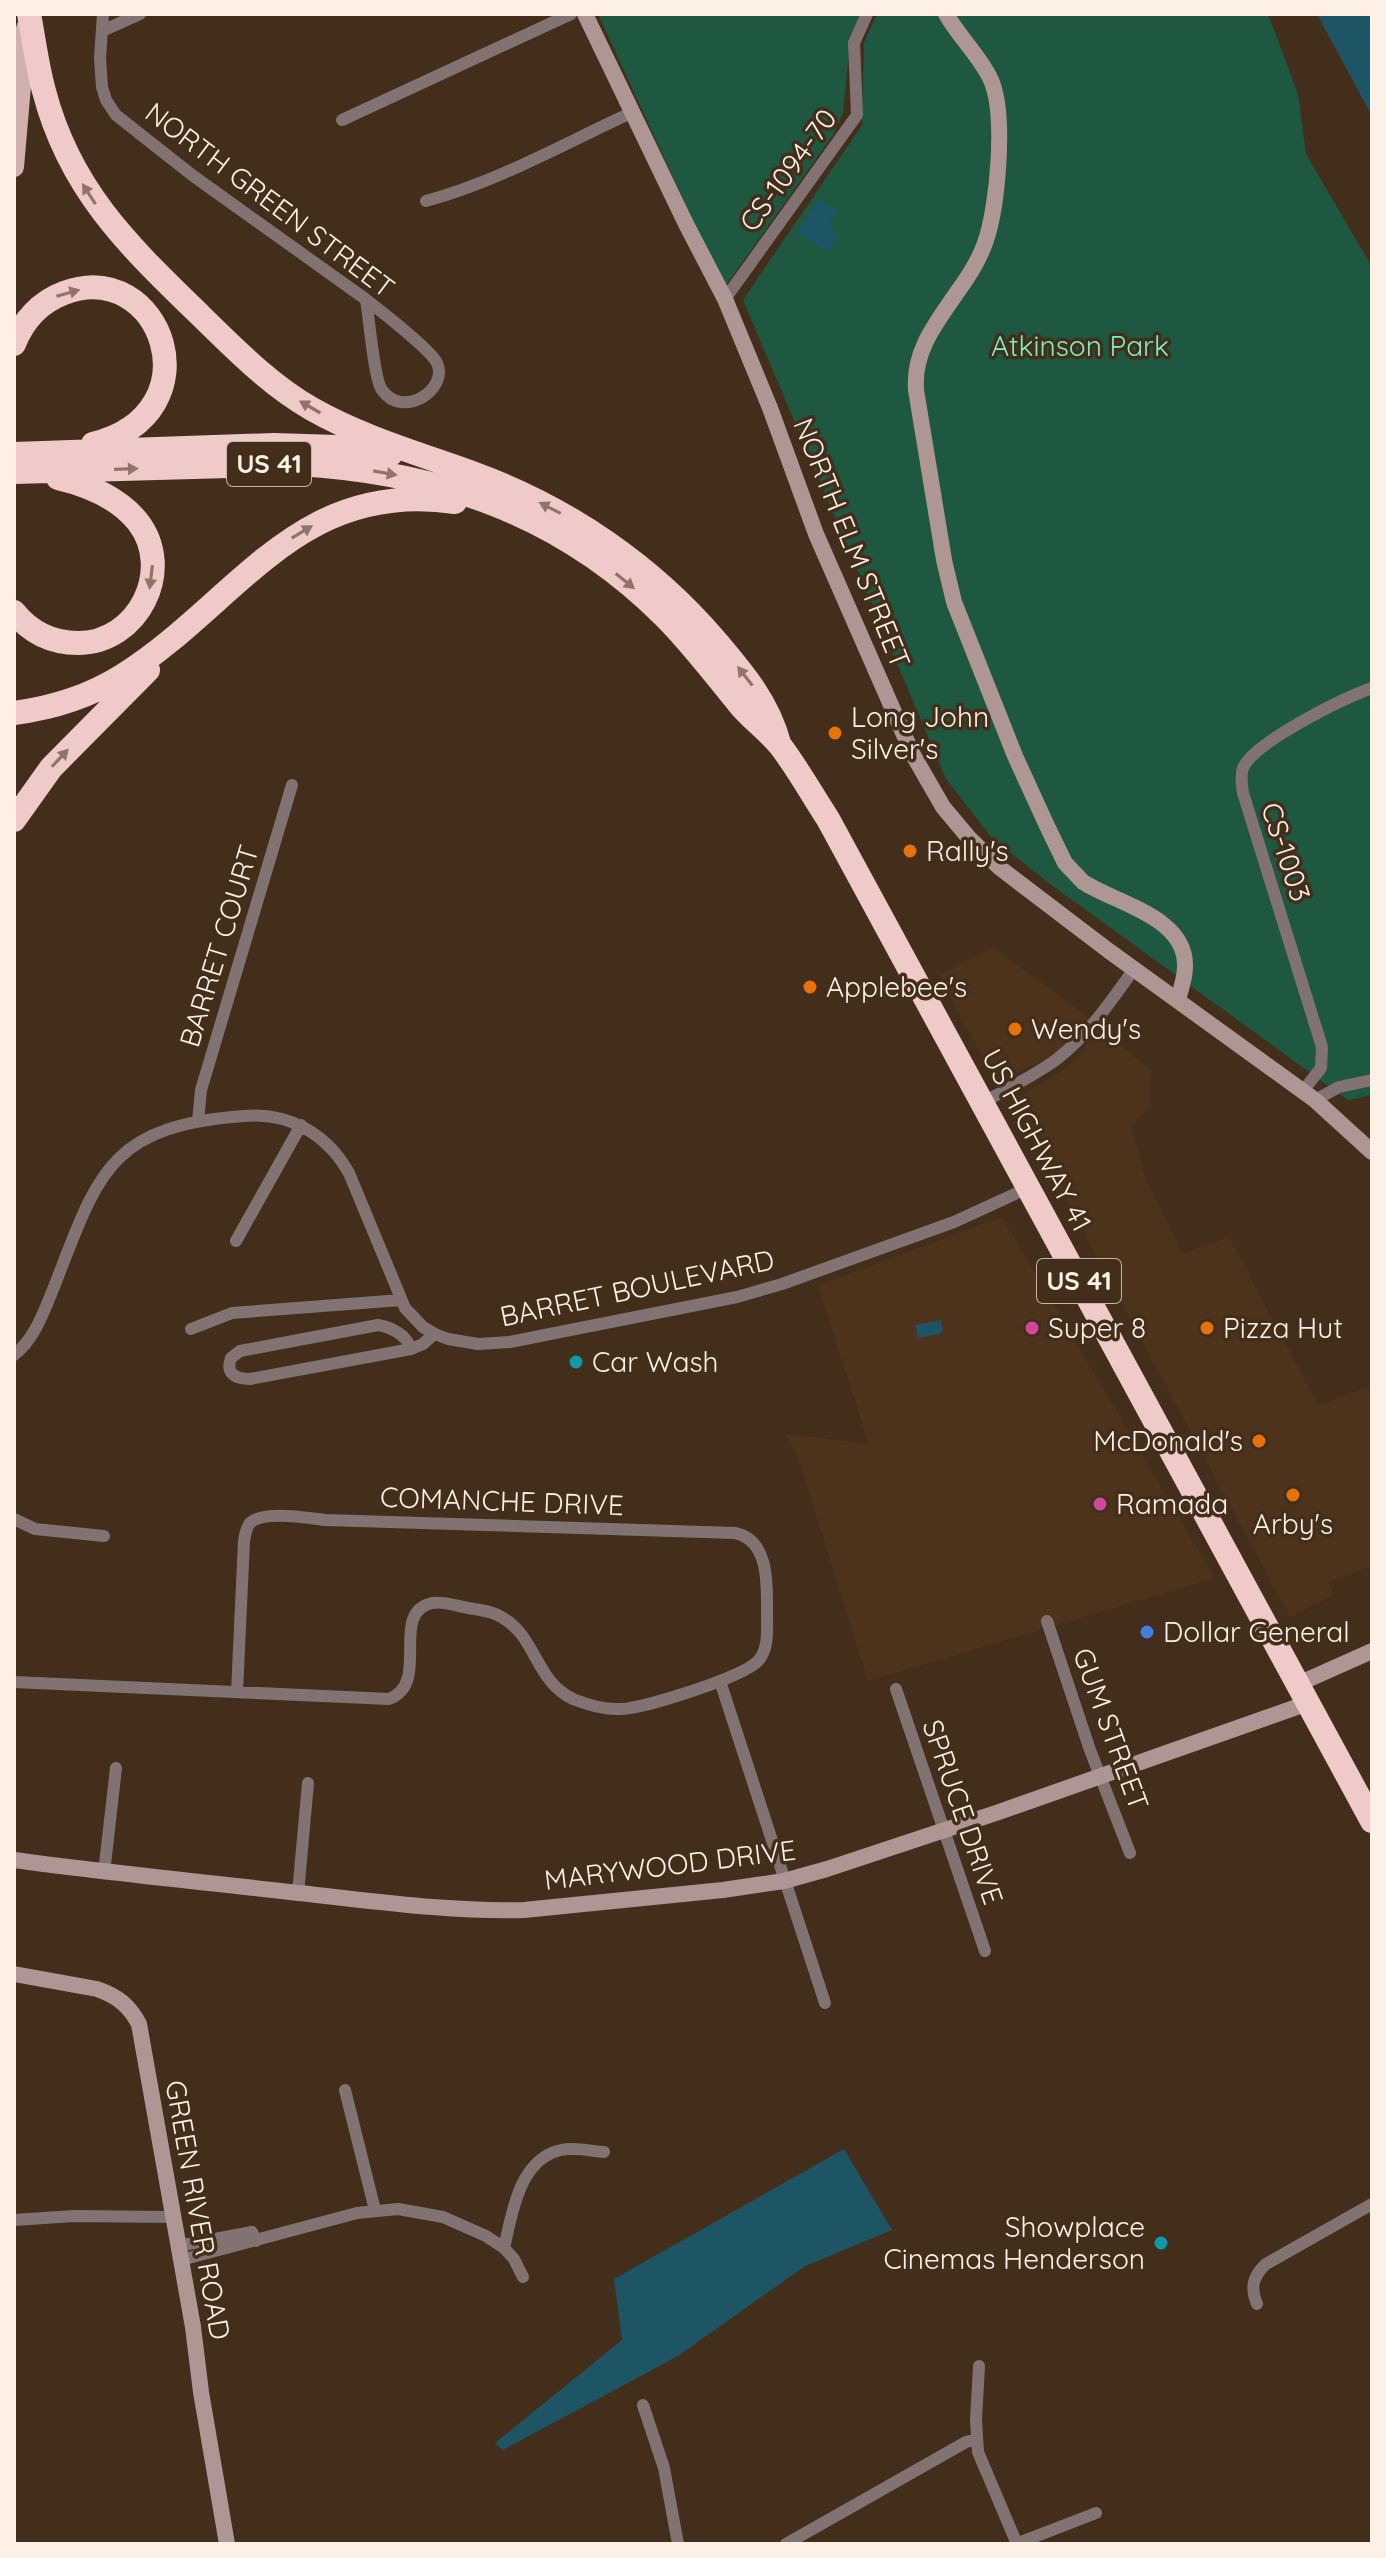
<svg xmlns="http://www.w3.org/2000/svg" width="1386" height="2558" viewBox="0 0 1386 2558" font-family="Quicksand,sans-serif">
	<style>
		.built { fill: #4e331c }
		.green { fill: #1e5841 }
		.water { fill: #1e5564 }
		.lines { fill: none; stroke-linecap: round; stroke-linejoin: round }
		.street { stroke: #827372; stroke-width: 12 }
		.secondary { stroke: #ae9695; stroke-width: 16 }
		.primary { stroke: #d0b1af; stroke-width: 20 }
		.highway { stroke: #efcac8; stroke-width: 24 }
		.oneway { fill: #907469 }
		.food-dot { fill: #e8710a; stroke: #432e1c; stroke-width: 3 }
		.hotel-dot { fill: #d1479c; stroke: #432e1c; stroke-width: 3 }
		.culture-dot { fill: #0f9aa8; stroke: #432e1c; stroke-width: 3 }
		.shop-dot { fill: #3f7fe0; stroke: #432e1c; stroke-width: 3 }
		.labels { text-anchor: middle; stroke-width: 7; stroke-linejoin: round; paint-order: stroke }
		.shield { fill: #432e1c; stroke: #c6b6a9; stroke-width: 2 }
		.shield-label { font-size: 26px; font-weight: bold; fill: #fef0e5 }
		.street-label { font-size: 28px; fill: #fef0e5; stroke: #432e1c }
		.park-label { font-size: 28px; fill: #78f2bf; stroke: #432e1c }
		.poi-label { font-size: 28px; fill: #fef0e5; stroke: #432e1c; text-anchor: start }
	</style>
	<rect width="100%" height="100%" fill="#432e1c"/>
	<path class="built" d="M 993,947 L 1090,1019 L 1057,1052 L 997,1085 L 939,975 Z
		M 1098,1028 L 1151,1070 L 1150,1107 L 1131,1127 L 1147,1183 L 1183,1254 L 1229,1237 L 1318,1405 L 1372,1386 L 1372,1566 L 1328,1582 L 1335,1595 L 1290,1617 L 1013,1100 L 1062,1071 L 1081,1054 Z
		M 1002,1217 L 1215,1578 L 868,1681 L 798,1457 L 785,1434 L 869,1444 L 818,1286 Z"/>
	<path class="green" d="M 598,14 L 861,14 L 850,41 L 843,113 L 833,135 L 724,288 Z
		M 877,14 L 1268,14 L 1298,94 L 1306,154 L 1372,267 L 1372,1095 L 1348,1100 L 1046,881 L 992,838 L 946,779 L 743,300 L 862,125 L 864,42 Z"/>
	<path class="water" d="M 1317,14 L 1372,14 L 1372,116 Z
		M 819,199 L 840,213 L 839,216 L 835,214 L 828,226 L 839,234 L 827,252 L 797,232 Z
		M 941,1320 L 943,1333 L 918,1338 L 915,1325 Z
		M 844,2149 L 892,2230 L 805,2266 L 678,2356 L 503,2450 L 495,2443 L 622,2340 L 614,2279 Z"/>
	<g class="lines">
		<path class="street" d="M 103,14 L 100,58 L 102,87 L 106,100 L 116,115 L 192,175 L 364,298 C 377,308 431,350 437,363 C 449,389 403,420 382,390 C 374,380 369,316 366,300
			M 102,31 L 140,14
			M 342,120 L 571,14
			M 426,201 C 499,181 565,143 633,112
			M 725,299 L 857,115 L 854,43 L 867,14
			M 1303,1091 L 1321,1068 L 1322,1047 L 1243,793 C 1242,785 1240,776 1243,768 C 1254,742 1344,698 1372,688
			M 1315,1100 L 1339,1087 L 1372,1080
			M 982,1103 C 1007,1089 1034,1076 1057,1059 C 1088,1035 1112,1000 1134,969
			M 198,1121 L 201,1090 L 292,785
			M 236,1241 L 301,1125
			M 191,1329 L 232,1313 L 401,1300
			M 411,1349 L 250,1379 C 236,1379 225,1374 231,1358 L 240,1351 L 378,1325 C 391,1327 407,1335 411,1349 L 423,1344 L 434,1334
			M 14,1355 C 35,1339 44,1311 54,1287 C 98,1174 108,1126 244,1116 C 289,1112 327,1134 349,1173 L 405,1308 L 423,1327 L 435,1334 L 448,1339 L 478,1344 L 510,1342 L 540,1336 L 737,1297 L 782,1284 L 954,1222 L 1028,1188
			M 14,1519 L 35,1529 L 104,1536
			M 1047,1621 L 1090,1750 L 1130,1853
			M 720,1681 L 825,2003
			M 14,1682 L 389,1699 C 432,1683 388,1613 432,1603 C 444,1601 457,1606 468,1608 C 480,1610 493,1611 503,1618 C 537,1638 535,1681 573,1699 C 588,1705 604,1710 621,1709 C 645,1708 741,1678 758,1661 C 769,1649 767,1630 767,1615 C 767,1586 770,1540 735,1533 L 326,1520 C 308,1518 263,1510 250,1523 C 246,1528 245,1535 244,1541 L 237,1692
			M 896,1689 L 985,1951
			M 104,1873 L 116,1768
			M 298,1893 L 308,1783
			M 345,2090 L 375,2210
			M 14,2220 L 74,2216 L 172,2217
			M 178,2246 L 252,2232 L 256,2241
			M 504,2248 C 512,2214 519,2159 561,2150 C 575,2147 590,2151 604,2152
			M 181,2260 L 357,2213 L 398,2209 L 443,2217 L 486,2236 L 504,2248 L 514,2259 L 523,2277
			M 1257,2304 C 1250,2287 1253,2276 1266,2264 L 1372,2204
			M 979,2366 L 976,2420 L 978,2452 L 1017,2544
			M 643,2405 L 664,2468 L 678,2544
			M 786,2544 L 966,2442 L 976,2439
			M 1016,2544 L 1096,2513"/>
		<path class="secondary" d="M 585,14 L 686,224 L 725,299 L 770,408 L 816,534 L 912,753 L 943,807 L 969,838 L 1000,868 L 1109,951 L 1315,1100 L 1372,1152
			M 946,14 C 959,37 980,56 991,80 C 1006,114 998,207 985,243 C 979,260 969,276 958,291 C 937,322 913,350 916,390 L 944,560 L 954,602 L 1015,756 L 1048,828 L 1065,863 L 1083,882 C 1117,904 1187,917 1185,967 C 1185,978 1181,989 1178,999
			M 1298,1684 L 1372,1651
			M 14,1860 C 109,1873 204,1882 299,1893 C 374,1901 449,1912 524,1910 L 723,1890 L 784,1881 L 827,1869 L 999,1812 L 1308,1703
			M 14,1974 L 97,1989 C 117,1996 129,2005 139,2024 L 193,2327 L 201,2392 L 227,2544"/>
		<path class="primary" d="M 14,167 L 26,28"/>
		<path class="highway" d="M 29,14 C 34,40 37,66 44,91 C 70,191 130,247 201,316 C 236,350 270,385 312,409 C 363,438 420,454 475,474 C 568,508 652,566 716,641 C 743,673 768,702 779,743
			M 14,344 C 23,321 40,302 64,293 C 161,256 218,413 93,444
			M 14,454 L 274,445 L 337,447 L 391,454
			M 14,472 L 297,464 C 439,472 562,514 665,617 C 692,644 715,675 739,704 C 752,720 770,732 782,748 C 799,771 813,796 828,819 L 1372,1821
			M 14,612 C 30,632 52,643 78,643 C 138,643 175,570 138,522 C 118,497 88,485 58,478
			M 14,713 C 52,708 90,696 122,676 C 238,603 296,479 455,502
			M 14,820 L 51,768 L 148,670"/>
	</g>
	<defs><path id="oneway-solid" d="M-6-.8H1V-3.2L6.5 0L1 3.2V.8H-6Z" transform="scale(2)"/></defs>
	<g class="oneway">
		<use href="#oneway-solid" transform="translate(89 194) rotate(-123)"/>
		<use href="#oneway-solid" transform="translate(68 293) rotate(-16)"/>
		<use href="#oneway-solid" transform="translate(310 407) rotate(-150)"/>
		<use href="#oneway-solid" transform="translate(126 469) rotate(-2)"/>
		<use href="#oneway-solid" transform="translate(385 473) rotate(10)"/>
		<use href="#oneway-solid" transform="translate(550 508) rotate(-153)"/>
		<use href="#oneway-solid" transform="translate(302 532) rotate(-31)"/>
		<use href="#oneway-solid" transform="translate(151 577) rotate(97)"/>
		<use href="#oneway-solid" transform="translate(625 581) rotate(39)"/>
		<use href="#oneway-solid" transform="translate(745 676) rotate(-128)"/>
		<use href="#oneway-solid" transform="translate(60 758) rotate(-47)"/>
	</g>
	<g class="food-dot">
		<circle cx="835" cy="733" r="8"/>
		<circle cx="910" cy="851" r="8"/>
		<circle cx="810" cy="987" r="8"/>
		<circle cx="1015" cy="1029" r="8"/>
		<circle cx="1207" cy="1328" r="8"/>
		<circle cx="1259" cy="1441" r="8"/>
		<circle cx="1293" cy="1495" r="8"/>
	</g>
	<g class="hotel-dot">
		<circle cx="1032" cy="1328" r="8"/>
		<circle cx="1100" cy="1504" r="8"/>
	</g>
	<g class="culture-dot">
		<circle cx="576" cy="1362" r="8"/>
		<circle cx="1161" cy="2243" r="8"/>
	</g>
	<circle class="shop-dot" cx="1147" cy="1632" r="8"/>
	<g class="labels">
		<g class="shield">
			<rect x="227" y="442" width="84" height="44" rx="6"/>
			<rect x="1037" y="1259" width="84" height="44" rx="6"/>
		</g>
		<g class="shield-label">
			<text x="269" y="473">US 41</text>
			<text x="1079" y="1290">US 41</text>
		</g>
		<g class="street-label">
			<text transform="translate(788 170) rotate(-54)" y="10">CS-1094-70</text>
			<text transform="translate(270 200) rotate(37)" y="10">NORTH GREEN STREET</text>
			<text transform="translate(852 543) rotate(68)" y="10">NORTH ELM STREET</text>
			<text transform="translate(1286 852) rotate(72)" y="10">CS-1003</text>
			<text transform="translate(219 946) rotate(-73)" y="10">BARRET COURT</text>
			<text transform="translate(1037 1140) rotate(62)" y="10">US HIGHWAY 41</text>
			<text transform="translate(637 1288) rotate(-12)" y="10">BARRET BOULEVARD</text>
			<text transform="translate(502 1501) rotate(2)" y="10">COMANCHE DRIVE</text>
			<text transform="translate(1111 1729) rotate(70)" y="10">GUM STREET</text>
			<text transform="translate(963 1812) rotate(71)" y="10">SPRUCE DRIVE</text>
			<text transform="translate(670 1865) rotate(-7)" y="10">MARYWOOD DRIVE</text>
			<text transform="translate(198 2210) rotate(80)" y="10">GREEN RIVER ROAD</text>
		</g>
		<g class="park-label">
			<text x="1080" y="356">Atkinson Park</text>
		</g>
		<g class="poi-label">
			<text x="851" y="727">Long John<tspan x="851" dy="32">Silver's</tspan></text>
			<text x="926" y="861">Rally's</text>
			<text x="826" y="997">Applebee's</text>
			<text x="1031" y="1039">Wendy's</text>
			<text x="1048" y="1338">Super 8</text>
			<text x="1223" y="1338">Pizza Hut</text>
			<text x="592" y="1372">Car Wash</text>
			<text x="1243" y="1451" text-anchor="end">McDonald's</text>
			<text x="1116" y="1514">Ramada</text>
			<text x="1293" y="1534" text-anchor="middle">Arby's</text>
			<text x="1163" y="1642">Dollar General</text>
			<text x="1145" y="2237" text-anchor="end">Showplace<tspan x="1145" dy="32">Cinemas Henderson</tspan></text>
		</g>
	</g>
	<rect width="1386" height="2558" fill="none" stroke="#fef0e5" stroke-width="32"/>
</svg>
